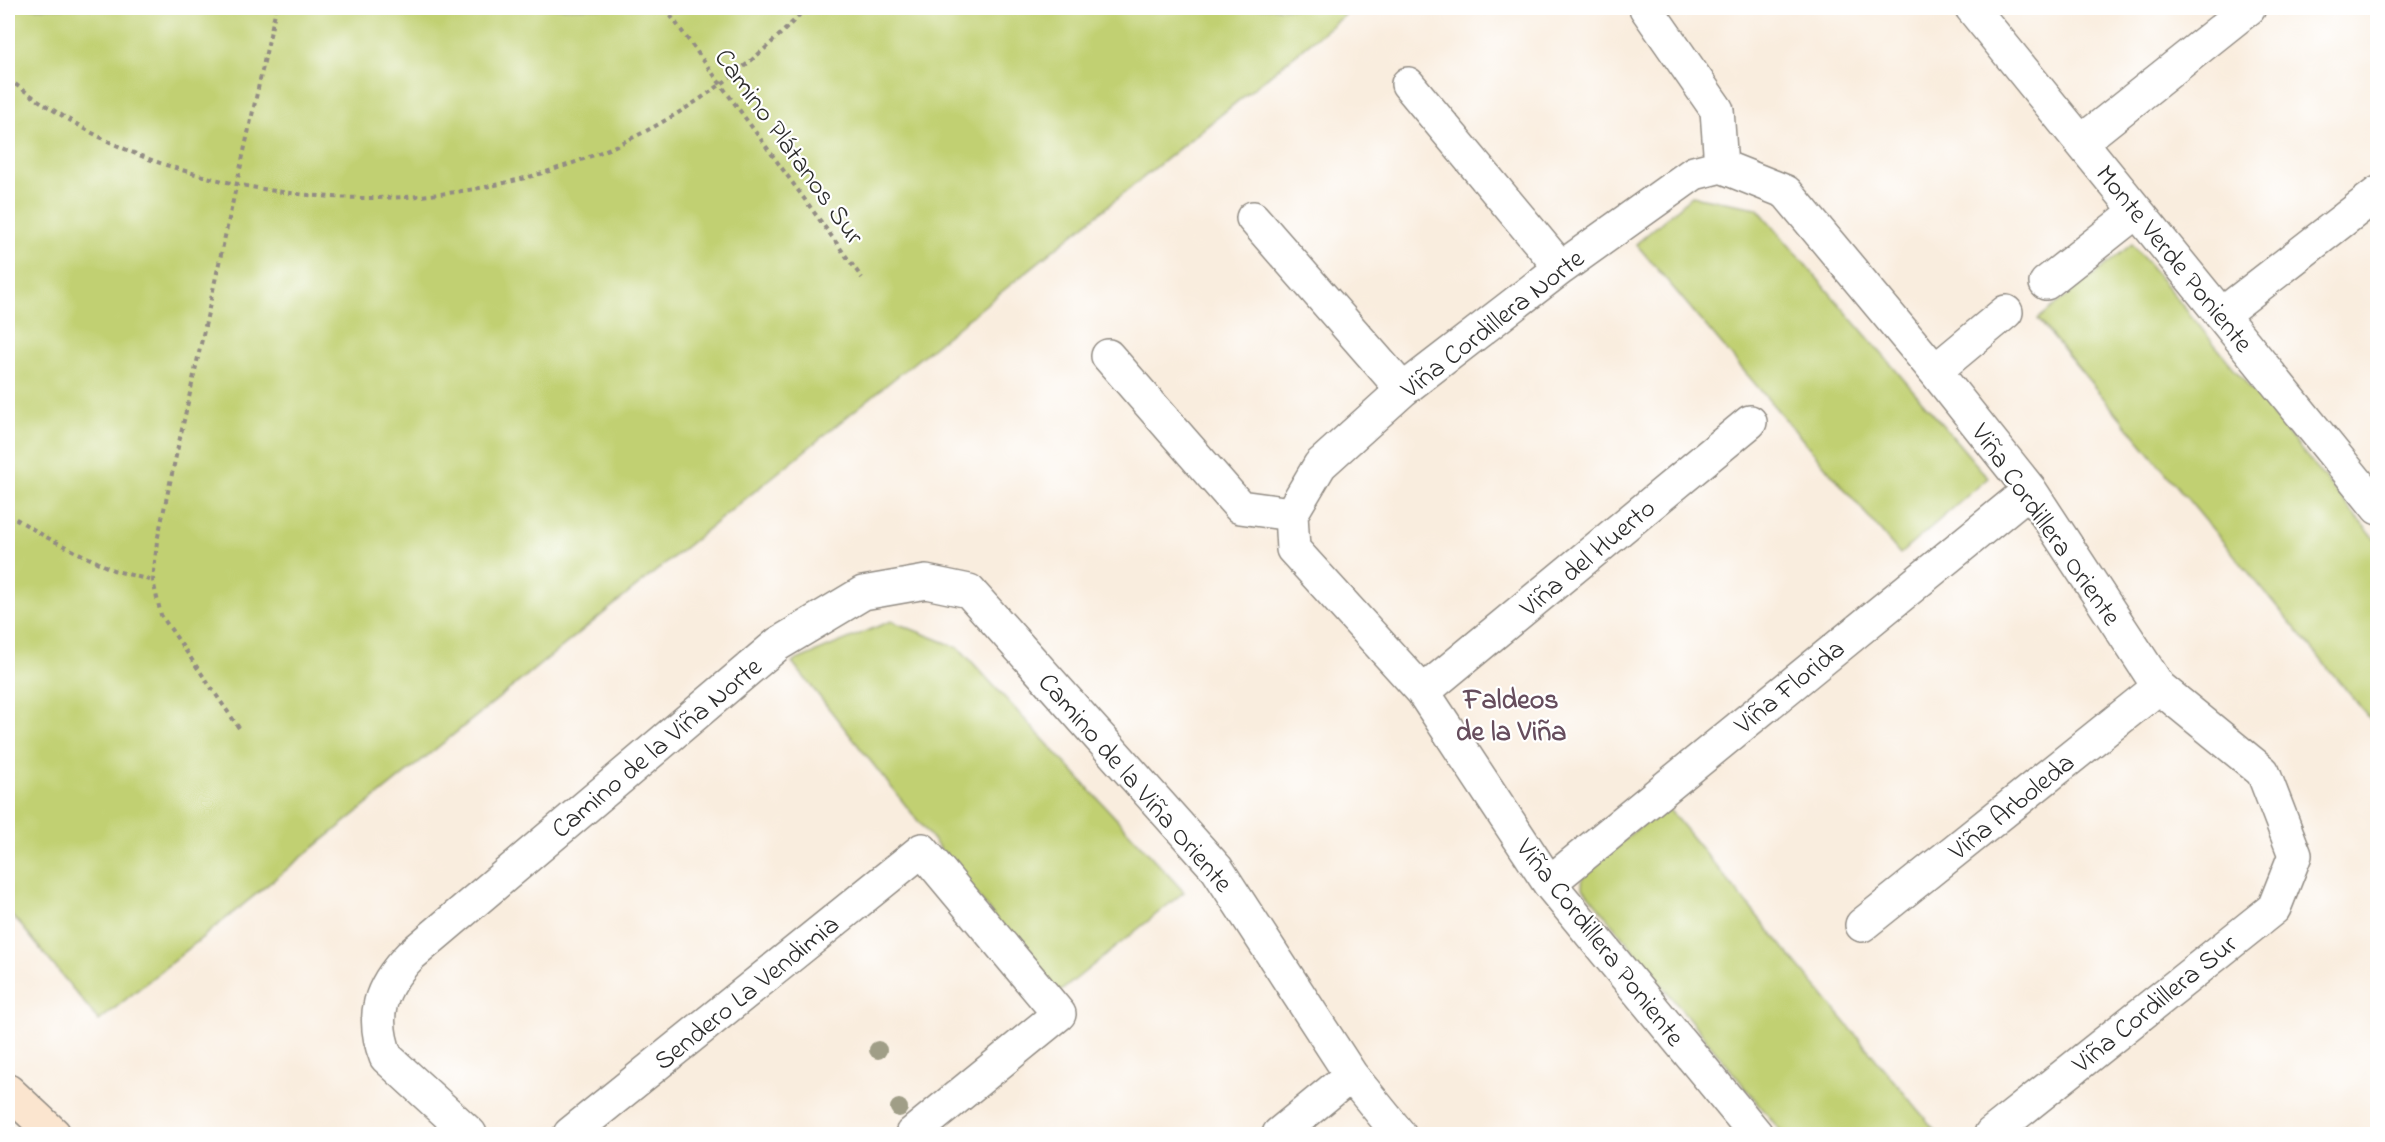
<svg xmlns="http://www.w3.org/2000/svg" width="2385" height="1142" viewBox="0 0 2385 1142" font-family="'Indie Flower',sans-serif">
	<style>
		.green { fill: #c1d072; stroke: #767e4e; stroke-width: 1.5 }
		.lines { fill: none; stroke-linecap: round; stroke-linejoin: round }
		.street-casing { stroke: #928c84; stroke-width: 36 }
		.secondary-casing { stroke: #928c84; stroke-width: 36 }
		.path { stroke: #928c84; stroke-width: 4; stroke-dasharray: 4.5 4.5; stroke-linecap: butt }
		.street { stroke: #fff; stroke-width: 33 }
		.secondary { stroke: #fbe5cf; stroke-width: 33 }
		.tree { fill: #a09e87 }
		.labels { text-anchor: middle; stroke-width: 4.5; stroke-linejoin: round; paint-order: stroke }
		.street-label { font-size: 27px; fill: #2b2b2b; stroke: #fff }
		.neighbourhood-label { font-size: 28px; font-weight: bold; fill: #664d5d; stroke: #fff }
	</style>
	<rect width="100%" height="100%" fill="#fff"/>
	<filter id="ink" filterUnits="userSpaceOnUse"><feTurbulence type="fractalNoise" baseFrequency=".0167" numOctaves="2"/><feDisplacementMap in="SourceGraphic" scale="12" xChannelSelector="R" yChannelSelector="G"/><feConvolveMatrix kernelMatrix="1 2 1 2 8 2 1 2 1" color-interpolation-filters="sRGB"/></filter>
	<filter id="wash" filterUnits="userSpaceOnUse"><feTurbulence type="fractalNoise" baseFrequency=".008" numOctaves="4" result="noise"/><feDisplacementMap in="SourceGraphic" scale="24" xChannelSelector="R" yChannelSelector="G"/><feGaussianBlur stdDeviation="1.35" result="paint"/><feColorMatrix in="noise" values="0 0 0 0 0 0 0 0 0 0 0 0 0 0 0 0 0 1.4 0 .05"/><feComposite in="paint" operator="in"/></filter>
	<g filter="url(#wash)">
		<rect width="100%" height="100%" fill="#f9edde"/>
		<path class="green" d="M 8,8 L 1353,8 L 99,1021 L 20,924 L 8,913 Z
			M 1692,196 L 1757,208 L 1988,478 L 1900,554 L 1636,244 Z
			M 2132,244 L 2377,542 L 2377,727 L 2038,319 Z
			M 891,621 L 959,648 L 1184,892 L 1056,995 L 792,662 Z
			M 1666,806 L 1938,1134 L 1783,1134 L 1582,887 L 1583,872 Z"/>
	</g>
	<g filter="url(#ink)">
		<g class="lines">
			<g class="street-casing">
				<path id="street" d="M 1646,8 L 1717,110 L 1721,166
					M 1972,8 L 2378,508
					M 1408,84 L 1561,268
					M 2081,142 L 2249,8
					M 1721,166 L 1786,192 L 1935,371 L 2030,490 L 2159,687 L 2263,772 L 2295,855 L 2274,908 L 1991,1134
					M 1253,218 L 1403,390
					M 2046,283 L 2137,211
					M 2221,315 L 2378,193
					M 1108,356 L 1240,507 L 1291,514
					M 1935,371 L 2006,312
					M 1291,514 L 1293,549 L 1423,692 L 1549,883 L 1756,1134
					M 1291,514 L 1320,465 L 1403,390 L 1561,268 L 1694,173 L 1721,166
					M 1423,692 L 1750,422
					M 1549,883 L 2030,490
					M 1862,925 L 2159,687
					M 470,1134 L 386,1057 C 370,1016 380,987 410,956 L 778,644 L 863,593 L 926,582 L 969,591 L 1217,869 L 1351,1075 L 1399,1134
					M 570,1134 L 922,850 L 1059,1014 L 912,1134
					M 1279,1134 L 1351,1075"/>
			</g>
			<g class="secondary-casing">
				<path id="secondary" d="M 8,1091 L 54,1134"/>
			</g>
			<path class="path" d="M 665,8 L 862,278
				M 8,79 C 56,114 108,146 166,165 C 394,240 641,187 806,8
				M 8,514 L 46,537 L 113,570 L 153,581
				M 239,728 L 161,615 L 153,581 L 157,541 L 276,8"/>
			<use href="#street" class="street"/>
			<use href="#secondary" class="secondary"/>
		</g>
		<g class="tree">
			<circle cx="878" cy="1050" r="9"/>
			<circle cx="899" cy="1108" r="9"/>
		</g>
	</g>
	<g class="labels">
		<g class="street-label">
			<text transform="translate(790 146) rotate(54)" y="9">Camino Plátanos Sur</text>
			<text transform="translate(2175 258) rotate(51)" y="9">Monte Verde Poniente</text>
			<text transform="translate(1492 323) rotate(-38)" y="9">Viña Cordillera Norte</text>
			<text transform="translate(2047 524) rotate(55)" y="9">Viña Cordillera Oriente</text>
			<text transform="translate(1587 557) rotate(-40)" y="9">Viña del Huerto</text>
			<text transform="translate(1789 686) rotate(-39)" y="9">Viña Florida</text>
			<text transform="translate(656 747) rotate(-40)" y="9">Camino de la Viña Norte</text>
			<text transform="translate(1136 782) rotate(49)" y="9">Camino de la Viña Oriente</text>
			<text transform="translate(2011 806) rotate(-39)" y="9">Viña Arboleda</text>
			<text transform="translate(1601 942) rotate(52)" y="9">Viña Cordillera Poniente</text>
			<text transform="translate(746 992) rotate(-39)" y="9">Sendero La Vendimia</text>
			<text transform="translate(2154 1003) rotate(-39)" y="9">Viña Cordillera Sur</text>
		</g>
		<g class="neighbourhood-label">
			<text x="1511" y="708">Faldeos<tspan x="1511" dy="32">de la Viña</tspan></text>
		</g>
	</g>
	<rect width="2385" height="1142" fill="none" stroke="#fff" stroke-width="30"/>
</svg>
